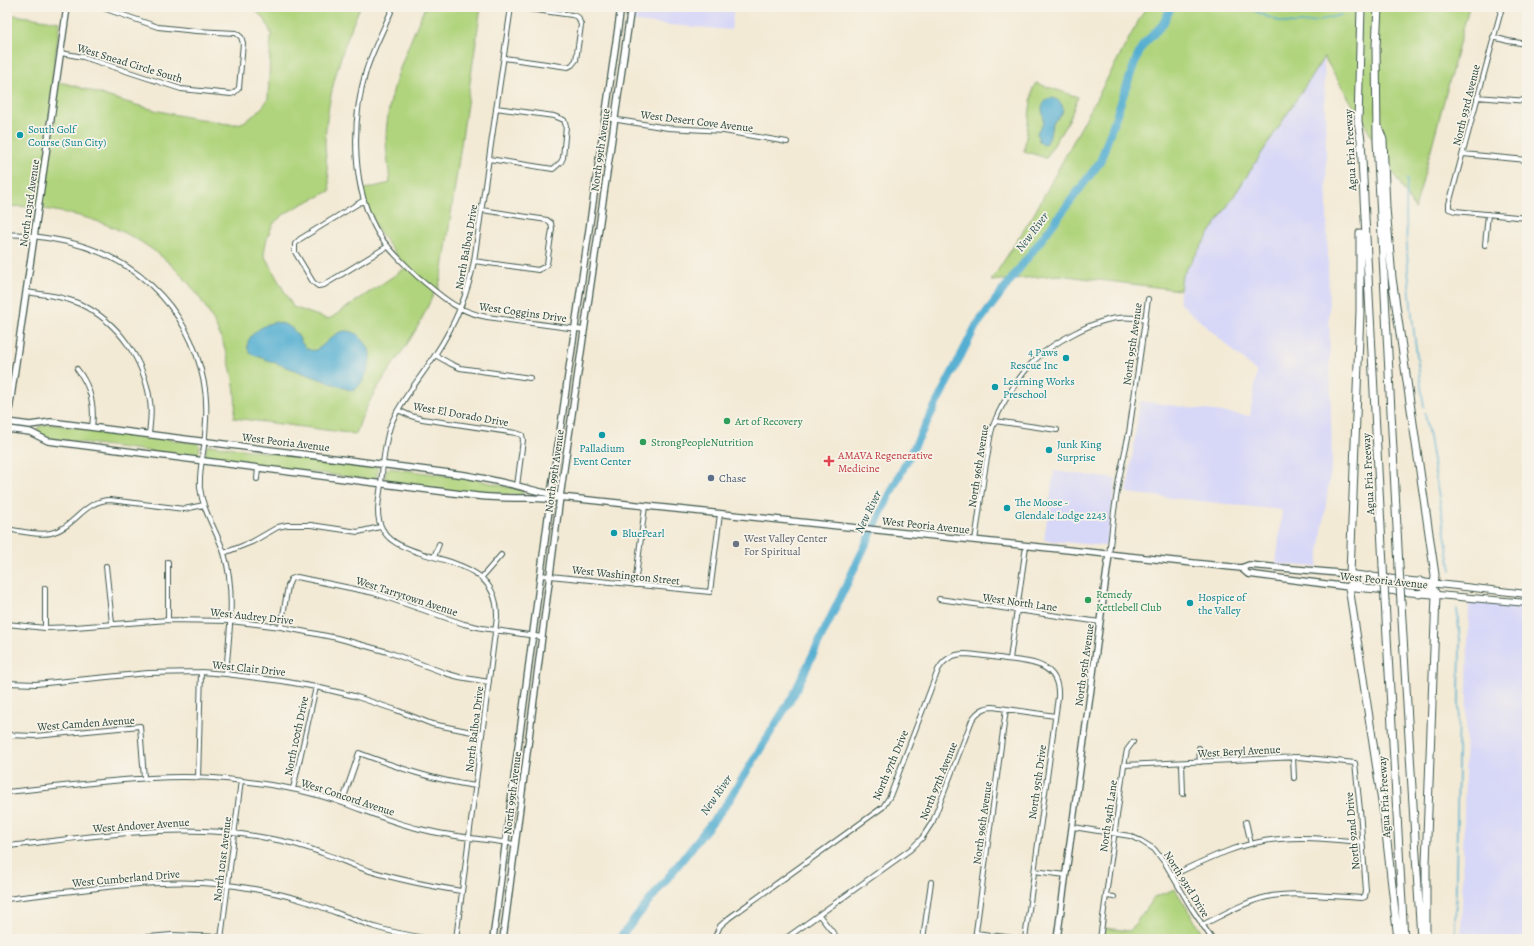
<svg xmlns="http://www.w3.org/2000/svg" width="1534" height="946" viewBox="0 0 1534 946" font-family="Alegreya,serif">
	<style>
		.built { fill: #d7d7f8 }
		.green { fill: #b0d47d; stroke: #688858 }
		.water { fill: #53aed1; stroke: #397682 }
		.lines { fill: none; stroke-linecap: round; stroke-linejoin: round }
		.stream { stroke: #53aed1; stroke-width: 1.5 }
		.river { stroke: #53aed1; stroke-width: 8 }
		.street-casing { stroke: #3f574c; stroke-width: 6 }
		.secondary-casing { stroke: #3f574c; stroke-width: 8 }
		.primary-casing { stroke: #3f574c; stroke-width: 8 }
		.highway-casing { stroke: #3f574c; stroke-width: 9 }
		.street { stroke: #fff; stroke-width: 4 }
		.secondary { stroke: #fff; stroke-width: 5.5 }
		.primary { stroke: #fff; stroke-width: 6 }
		.highway { stroke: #fff; stroke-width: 7 }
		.highway-bridge-casing { stroke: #3f574c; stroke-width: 9; stroke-linecap: butt }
		.highway-bridge { stroke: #fff; stroke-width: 7 }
		.culture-dot { fill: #0f9aa8; stroke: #f7f3e8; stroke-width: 1.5 }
		.leisure-dot { fill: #2e9e5b; stroke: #f7f3e8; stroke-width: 1.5 }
		.health-dot { fill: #e0444e; stroke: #f7f3e8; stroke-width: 1.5 }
		.service-dot { fill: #5c6f8a; stroke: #f7f3e8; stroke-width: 1.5 }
		.worship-dot { fill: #6b7280; stroke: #f7f3e8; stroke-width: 1.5 }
		.labels { text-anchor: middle; stroke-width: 3.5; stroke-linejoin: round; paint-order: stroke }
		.street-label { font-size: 11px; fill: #1f3d34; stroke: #f7f3e8 }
		.culture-label { font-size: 11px; fill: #0d838f; stroke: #f7f3e8; text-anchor: start }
		.leisure-label { font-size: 11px; fill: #27864d; stroke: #f7f3e8; text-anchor: start }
		.health-label { font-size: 11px; fill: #be3a42; stroke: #f7f3e8; text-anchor: start }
		.service-label { font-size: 11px; fill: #4e5e75; stroke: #f7f3e8; text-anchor: start }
		.worship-label { font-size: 11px; fill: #5b616d; stroke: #f7f3e8; text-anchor: start }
		.water-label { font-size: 12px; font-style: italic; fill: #2c595b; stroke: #f7f3e8 }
	</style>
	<rect width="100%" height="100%" fill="#f7f3e8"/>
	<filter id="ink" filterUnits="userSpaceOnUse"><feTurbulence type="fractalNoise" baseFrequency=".025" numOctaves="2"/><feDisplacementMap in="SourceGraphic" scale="8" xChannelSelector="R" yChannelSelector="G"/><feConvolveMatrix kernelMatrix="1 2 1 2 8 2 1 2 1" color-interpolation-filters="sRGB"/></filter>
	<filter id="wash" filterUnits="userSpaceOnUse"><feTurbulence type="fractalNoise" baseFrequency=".012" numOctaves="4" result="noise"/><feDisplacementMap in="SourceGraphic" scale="16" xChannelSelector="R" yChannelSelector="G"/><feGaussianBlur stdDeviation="0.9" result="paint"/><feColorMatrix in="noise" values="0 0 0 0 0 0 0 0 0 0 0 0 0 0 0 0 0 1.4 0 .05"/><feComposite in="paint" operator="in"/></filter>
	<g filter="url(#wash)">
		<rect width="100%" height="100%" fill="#f3ead5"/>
		<path class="built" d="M 635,7 L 734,7 L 731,30 L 633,22 Z
			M 1324,56 L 1332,461 L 1317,567 L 1276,564 L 1282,510 L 1127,493 L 1140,401 L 1250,416 L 1257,372 L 1179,302 L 1182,276 Z
			M 1054,471 L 1116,479 L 1107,543 L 1105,546 L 1044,540 Z
			M 1469,602 L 1527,606 L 1527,939 L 1461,939 Z"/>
		<path class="green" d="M 250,7 L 360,7 C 341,51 327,95 325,143 C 325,158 329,176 330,191 C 313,200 291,207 277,220 C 269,227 265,244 264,255 L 293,307 L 327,319 L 331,318 L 407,267 L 397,256 L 375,226 L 361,190 L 390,183 C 389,168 386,153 386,138 C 387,92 407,49 425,7 L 481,7 L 443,269 L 437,293 L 435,291 C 428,305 422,320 414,333 C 393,368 368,393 356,434 L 234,418 C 238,398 233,377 228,358 C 203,275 139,224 55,211 C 40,208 23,205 7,207 L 7,14 L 60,22 L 52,81 C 74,84 95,93 116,99 C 146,108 175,116 206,120 C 215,121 226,125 236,124 C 246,124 265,107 268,98 L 271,34 C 268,22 261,14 250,7 Z
			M 1146,7 L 1469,7 L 1415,209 L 1324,57 L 1182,276 L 1180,290 L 1059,275 L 991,281 L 1034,214 Z
			M 1036,83 L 1078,97 L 1070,118 L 1046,158 L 1024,151 L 1033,88 Z
			M 49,424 L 197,443 L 200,446 L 198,457 L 193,457 L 49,438 L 41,435 L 37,430 L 38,427 Z
			M 210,445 L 374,466 L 377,468 L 378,470 L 376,478 L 373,480 L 209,459 L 206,457 L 206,447 Z
			M 389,468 L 473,479 L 521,490 L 523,492 L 522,495 L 519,495 L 475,494 L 387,482 L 385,480 L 386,471 Z
			M 1175,889 L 1206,939 L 1104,939 L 1105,928 L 1130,931 L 1154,897 Z"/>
		<path class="water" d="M 1051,98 C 1060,99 1067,108 1060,116 C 1058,119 1055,119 1053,123 C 1049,131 1053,140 1043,145 L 1039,141 L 1037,134 C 1038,130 1042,127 1043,123 C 1046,114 1035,105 1051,98 Z
			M 275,322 C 303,326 296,345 310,350 C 321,354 331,331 346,331 C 352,331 356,333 360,337 C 365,342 370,348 370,355 C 371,367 363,385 353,391 L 350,390 L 251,354 C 238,340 263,324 275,322 Z"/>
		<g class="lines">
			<path class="stream" d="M 1247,7 C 1260,13 1273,21 1288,23 C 1305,25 1324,19 1341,15
				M 1407,179 C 1403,255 1413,332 1424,407
				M 1425,413 L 1451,570
				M 1455,939 L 1460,641 L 1457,609"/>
			<path class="river" d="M 619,939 L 728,802 L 794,694 L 888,498 L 976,326 L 1100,162 L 1135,62 L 1143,45 L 1163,24 L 1171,7"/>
		</g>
	</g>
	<g filter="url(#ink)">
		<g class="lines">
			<g class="street-casing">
				<path id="street" d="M 393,7 C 384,29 373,49 366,71 C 351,122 351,191 380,236 C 390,251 404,264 417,276 C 441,296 455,311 487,317 L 584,330
					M 1502,7 L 1449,204 L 1449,209 L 1455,211 L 1527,218
					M 1493,37 L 1508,41 L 1527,44
					M 61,53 L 83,57 L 181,89 L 231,94 L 234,93 L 239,88 L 243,43 L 241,37 L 236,33 L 196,31 L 158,27 L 100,7
					M 504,58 L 568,67 L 572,65 L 576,60 L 581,25 L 578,17 L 572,15 L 514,7
					M 1477,97 L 1527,101
					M 605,118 L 668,128 L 724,131 L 787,142
					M 1463,154 L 1527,160
					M 489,159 L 553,169 L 561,162 L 563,158 L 566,126 L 564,120 L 554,116 L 496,108
					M 364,200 L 300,239 L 295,244 L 295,252 L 313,282 L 318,286 L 324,285 L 388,246
					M 7,235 C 19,233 40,237 52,239 C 130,251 189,304 204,383 C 208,404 206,425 204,446 C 202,460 199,474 200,488 C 203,512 217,531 224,553 C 236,592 229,634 226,674
					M 1485,245 L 1488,214
					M 474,261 L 538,270 L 544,267 L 547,264 L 552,229 L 551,223 L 547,220 L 482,210
					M 26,292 C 44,295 63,296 80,304 C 119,322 144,360 150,401 C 152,412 150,424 149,434
					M 435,355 L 451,364 L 460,368 L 530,378
					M 77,369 C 91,387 95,405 92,427
					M 398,410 L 411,416 L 422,419 L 516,433 L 522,435 L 523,440 L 517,486
					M 995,421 L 1057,430
					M 257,479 L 258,468
					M 7,529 C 20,531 38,536 51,533 C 74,528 84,500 110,500 L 184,509 L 204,505
					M 975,540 C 980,511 982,482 988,453 C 989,443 990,431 995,421 C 1002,403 1021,373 1035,360 C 1052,343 1094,320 1118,318 C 1127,317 1136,318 1145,320
					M 224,553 L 252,542 L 278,527 L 287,525 L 311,525 L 358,532 L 380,527
					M 1109,555 L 1114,511 L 1119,479 L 1129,433 L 1148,299
					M 434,557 L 439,544
					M 168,562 L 168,620
					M 106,566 L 112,623
					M 540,575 L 710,592 L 720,514
					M 482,577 L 501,555
					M 635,585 L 645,506
					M 939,599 L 1100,622
					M 7,624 L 45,628 L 75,627 L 168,620 L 230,621 L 256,624 L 281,627 L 337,638 L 388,652 L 445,673 L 459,677 L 489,682
					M 281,627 L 288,586 L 291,579 L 297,577 L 374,593 L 464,624 L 482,628 L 542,637
					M 45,628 L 45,588
					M 1010,659 L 1026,546
					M 7,683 L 36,684 L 148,673 L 201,672 L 226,674 L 282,681 L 316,687 L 354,696 L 396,710 L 432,724 L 482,734
					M 7,735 L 35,736 L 140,726 L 144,778
					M 1199,748 L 1200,762
					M 1293,757 L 1294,778
					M 1182,763 L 1183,794
					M 1124,765 L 1299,757 L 1355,763 L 1360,810 L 1366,891 L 1365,897 L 1362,898 C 1332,897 1295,891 1267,897 C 1244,902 1223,915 1202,925
					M 198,778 L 201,672
					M 293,789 L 316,687
					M 7,792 C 83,785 166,770 242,781 C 276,785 310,791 343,803 C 368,812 393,823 420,829 C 451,837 484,839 515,844
					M 342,803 L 359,753 C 399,768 433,780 476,786
					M 1246,822 L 1251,844
					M 1073,827 L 1130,836 L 1141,841 L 1154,849 L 1165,863 L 1192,909 L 1212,939
					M 7,846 C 93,837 180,821 266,838 C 285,841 304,846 322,853 C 338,858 353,866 370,871 C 400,880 430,886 461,891
					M 1034,871 L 1066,875
					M 1173,875 C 1207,859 1241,842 1280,839 C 1307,836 1335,840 1362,842
					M 1106,896 L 1114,897
					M 7,899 C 86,890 176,873 254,889 C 270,892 286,895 301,900 C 327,908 352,920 378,928 C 395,933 413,936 431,939
					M 819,915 L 838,939
					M 976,933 L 1020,939
					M 125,939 L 172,935 L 221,937
					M 221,939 L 241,780
					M 456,939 L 497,617 C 499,538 378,575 378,511 C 378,502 380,493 381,484 C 383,465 384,443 391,424 C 402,398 420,379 435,355 C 454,326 468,295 474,261 L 511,7
					M 714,939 L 720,926 L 729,918 L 883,807 L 890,796 L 938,670 C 944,659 954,654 965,654 C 979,655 992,657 1006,659 C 1031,662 1060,663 1058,697 L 1025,939
					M 785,939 L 911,849 L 922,838 L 933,821 L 972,720 C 977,712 983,707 993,707 L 1055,716
					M 923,939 L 931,882
					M 975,939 L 1006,709
					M 1100,939 L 1124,765 L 1127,750 L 1133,742"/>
			</g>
			<g class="secondary-casing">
				<path id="secondary" d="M 7,422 L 30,425 L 51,422 L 465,475 C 488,479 511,484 533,490 C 543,493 551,493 560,497 L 1241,568 L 1249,565 L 1350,574
					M 7,425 L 67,7
					M 7,429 L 30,432 L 48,441 L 477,496 C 495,498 511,498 529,498 C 541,498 548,501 560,497
					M 1241,568 L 1248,574 L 1349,587
					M 493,939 L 552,487 L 621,7
					M 503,939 L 560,497 L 631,7
					M 1057,939 L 1109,555"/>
			</g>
			<g class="primary-casing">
				<path id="primary" d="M 1350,574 L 1527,594
					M 1349,587 L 1527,603"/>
			</g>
			<g class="highway-casing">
				<path id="highway" d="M 1361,7 L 1358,121 L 1361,140 L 1383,566
					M 1378,7 L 1376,46 L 1377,140 L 1399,567
					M 1379,129 L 1383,140 L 1386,208 L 1392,278 L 1435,575 C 1435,587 1430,590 1419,594
					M 1360,233 L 1360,311 L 1350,574 L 1359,586 L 1366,588
					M 1370,576 L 1354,581 L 1349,587 L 1384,815 L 1398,939
					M 1420,581 C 1427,585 1434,587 1436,595 L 1426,864 L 1426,939
					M 1385,601 L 1404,939
					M 1401,603 L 1421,939"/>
			</g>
			<use href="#street" class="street"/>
			<use href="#secondary" class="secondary"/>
			<use href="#primary" class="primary"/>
			<use href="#highway" class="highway"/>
			<g class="highway-bridge-casing">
				<path id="highway-bridge" d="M 1383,566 L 1385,601
					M 1399,567 L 1401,603"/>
			</g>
			<use href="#highway-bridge" class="highway-bridge"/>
		</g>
	</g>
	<g class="culture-dot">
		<circle cx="20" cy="135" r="4"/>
		<circle cx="1066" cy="358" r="4"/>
		<circle cx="995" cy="387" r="4"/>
		<circle cx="602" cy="435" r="4"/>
		<circle cx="1049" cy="450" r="4"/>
		<circle cx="1007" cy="508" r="4"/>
		<circle cx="614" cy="533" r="4"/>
		<circle cx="1190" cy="603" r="4"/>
	</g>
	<g class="leisure-dot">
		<circle cx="727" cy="421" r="4"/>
		<circle cx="643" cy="442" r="4"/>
		<circle cx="1088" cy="600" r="4"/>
	</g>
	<path class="health-dot" d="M827 455h4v4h4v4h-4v4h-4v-4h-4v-4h4z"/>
	<circle class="service-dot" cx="711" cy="478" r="4"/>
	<circle class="worship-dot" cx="736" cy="544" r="4"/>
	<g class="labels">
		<g class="street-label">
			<text transform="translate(130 63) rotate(17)" y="4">West Snead Circle South</text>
			<text transform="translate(1466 105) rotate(-76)" y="4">North 93rd Avenue</text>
			<text transform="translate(697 121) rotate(7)" y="4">West Desert Cove Avenue</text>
			<text transform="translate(600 150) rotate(-82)" y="4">North 99th Avenue</text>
			<text transform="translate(1350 150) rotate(-93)" y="4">Agua Fria Freeway</text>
			<text transform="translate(29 203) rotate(-82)" y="4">North 103rd Avenue</text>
			<text transform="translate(466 247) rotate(-80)" y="4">North Balboa Drive</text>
			<text transform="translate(523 312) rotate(8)" y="4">West Coggins Drive</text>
			<text transform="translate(1132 344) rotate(-82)" y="4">North 95th Avenue</text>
			<text transform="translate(461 414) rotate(10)" y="4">West El Dorado Drive</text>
			<text transform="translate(286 442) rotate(7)" y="4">West Peoria Avenue</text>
			<text transform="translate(978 466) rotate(-81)" y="4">North 96th Avenue</text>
			<text transform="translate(554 471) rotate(-82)" y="4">North 99th Avenue</text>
			<text transform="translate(1368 474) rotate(-93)" y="4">Agua Fria Freeway</text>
			<text transform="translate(926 525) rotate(6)" y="4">West Peoria Avenue</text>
			<text transform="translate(626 575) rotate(6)" y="4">West Washington Street</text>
			<text transform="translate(1384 580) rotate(6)" y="4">West Peoria Avenue</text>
			<text transform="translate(407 596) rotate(18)" y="4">West Tarrytown Avenue</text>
			<text transform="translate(1020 602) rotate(8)" y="4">West North Lane</text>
			<text transform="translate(252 616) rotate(6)" y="4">West Audrey Drive</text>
			<text transform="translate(1084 665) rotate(-82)" y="4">North 95th Avenue</text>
			<text transform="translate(249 668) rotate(6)" y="4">West Clair Drive</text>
			<text transform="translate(86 723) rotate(-4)" y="4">West Camden Avenue</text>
			<text transform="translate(474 729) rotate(-83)" y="4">North Balboa Drive</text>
			<text transform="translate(296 736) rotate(-78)" y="4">North 100th Drive</text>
			<text transform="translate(1239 751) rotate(-3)" y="4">West Beryl Avenue</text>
			<text transform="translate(890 765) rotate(-67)" y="4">North 97th Drive</text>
			<text transform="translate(938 781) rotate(-68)" y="4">North 97th Avenue</text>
			<text transform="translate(1037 782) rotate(-82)" y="4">North 95th Drive</text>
			<text transform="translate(512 793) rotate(-83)" y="4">North 99th Avenue</text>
			<text transform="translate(348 797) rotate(18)" y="4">West Concord Avenue</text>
			<text transform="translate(1384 797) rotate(-93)" y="4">Agua Fria Freeway</text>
			<text transform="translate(1108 816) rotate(-82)" y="4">North 94th Lane</text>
			<text transform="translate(982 823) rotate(-82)" y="4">North 96th Avenue</text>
			<text transform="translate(141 825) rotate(-4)" y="4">West Andover Avenue</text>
			<text transform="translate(1352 831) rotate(-95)" y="4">North 92nd Drive</text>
			<text transform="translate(222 859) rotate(-83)" y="4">North 101st Avenue</text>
			<text transform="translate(126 878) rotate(-5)" y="4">West Cumberland Drive</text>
			<text transform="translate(1187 884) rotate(58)" y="4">North 93rd Drive</text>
		</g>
		<g class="culture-label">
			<text x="28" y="133">South Golf<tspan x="28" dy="13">Course (Sun City)</tspan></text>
			<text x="1058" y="356" text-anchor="end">4 Paws<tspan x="1058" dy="13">Rescue Inc</tspan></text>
			<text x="1003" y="385">Learning Works<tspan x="1003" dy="13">Preschool</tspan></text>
			<text x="1057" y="448">Junk King<tspan x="1057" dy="13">Surprise</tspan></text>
			<text x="602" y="452" text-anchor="middle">Palladium<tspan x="602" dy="13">Event Center</tspan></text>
			<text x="1015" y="506">The Moose -<tspan x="1015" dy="13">Glendale Lodge 2243</tspan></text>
			<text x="622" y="537">BluePearl</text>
			<text x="1198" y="601">Hospice of<tspan x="1198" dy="13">the Valley</tspan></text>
		</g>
		<g class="leisure-label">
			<text x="735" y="425">Art of Recovery</text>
			<text x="651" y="446">StrongPeopleNutrition</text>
			<text x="1096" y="598">Remedy<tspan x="1096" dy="13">Kettlebell Club</tspan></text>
		</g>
		<g class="health-label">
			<text x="838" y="459">AMAVA Regenerative<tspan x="838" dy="13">Medicine</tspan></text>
		</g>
		<g class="service-label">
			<text x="719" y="482">Chase</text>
		</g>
		<g class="worship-label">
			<text x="744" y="542">West Valley Center<tspan x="744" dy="13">For Spiritual</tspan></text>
		</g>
		<g class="water-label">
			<text transform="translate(1032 232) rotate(-53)" y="4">New River</text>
			<text transform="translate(868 512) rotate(-64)" y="4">New River</text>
			<text transform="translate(716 795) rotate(-55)" y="4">New River</text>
		</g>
	</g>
	<rect width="1534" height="946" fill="none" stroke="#f7f3e8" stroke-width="24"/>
</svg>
